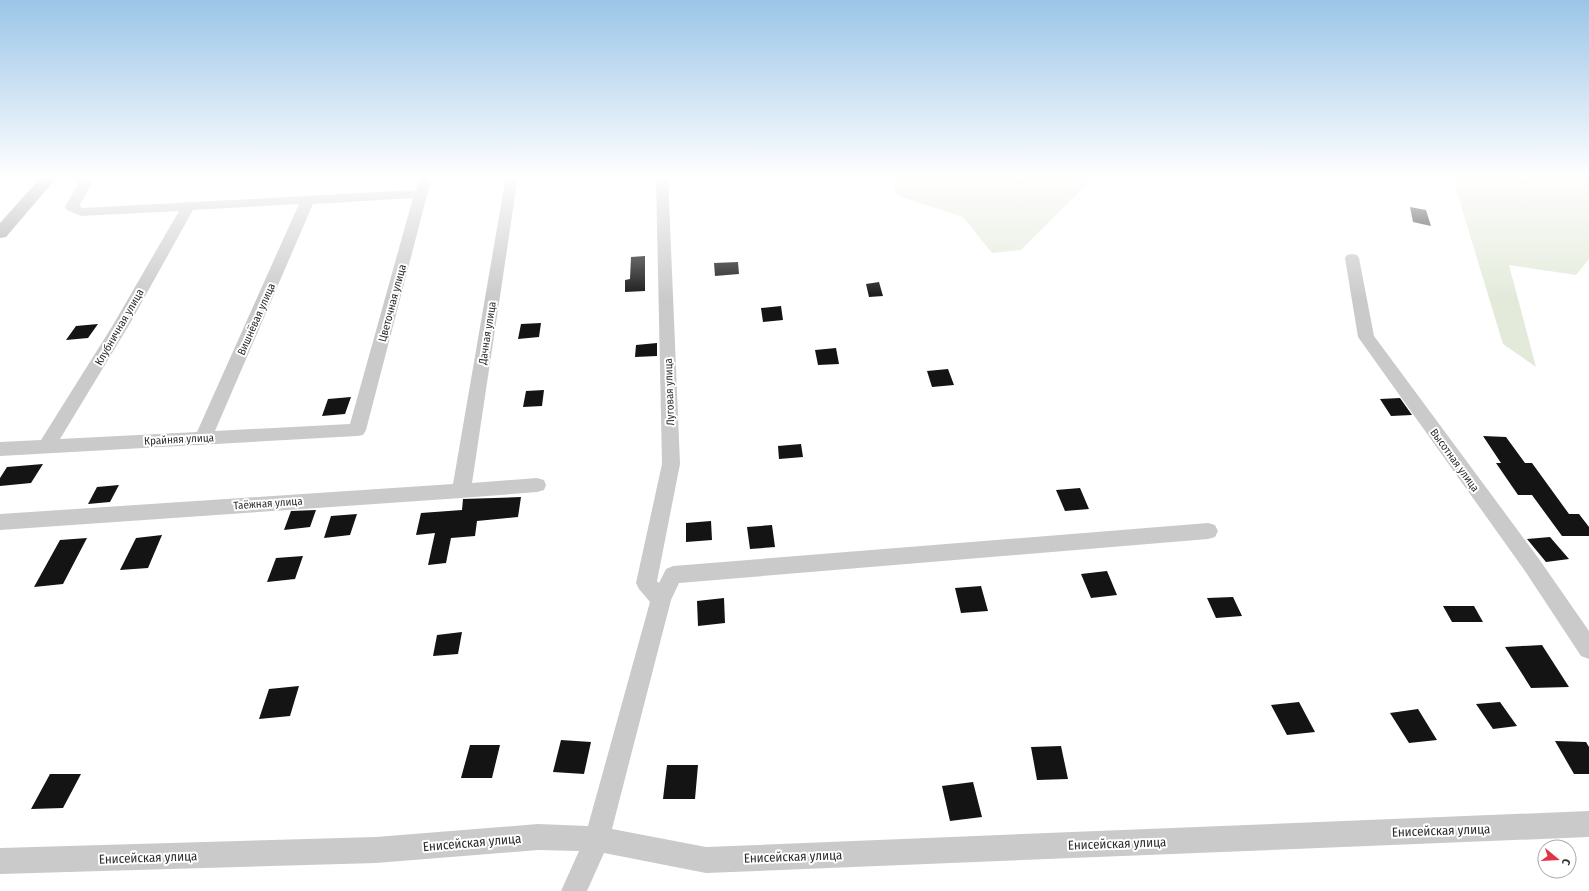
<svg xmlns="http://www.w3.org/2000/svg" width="1589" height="891" viewBox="0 0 1589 891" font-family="'Fira Sans Condensed',sans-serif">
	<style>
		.green { fill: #e3eada }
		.building { fill: #141414 }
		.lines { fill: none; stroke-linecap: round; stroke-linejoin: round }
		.minor { fill: #cacaca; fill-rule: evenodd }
		.major { fill: #a5a5a5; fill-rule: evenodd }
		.labels { text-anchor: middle; stroke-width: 4; stroke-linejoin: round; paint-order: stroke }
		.street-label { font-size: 11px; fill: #2d2d2d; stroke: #fff }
		.near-street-label { font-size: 13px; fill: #2d2d2d; stroke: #fff }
	</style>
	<rect width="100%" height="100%" fill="#fff"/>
	<path class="green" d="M 889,176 L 1095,176 L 1021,250 L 992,253 L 963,217 L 898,196 Z
		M 1452,176 L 1589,176 L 1589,259 L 1576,275 L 1509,265 L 1536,367 L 1503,344 Z"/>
	<path class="building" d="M 1410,207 L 1426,210 L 1431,226 L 1413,222 Z
		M 645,256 L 645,291 L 625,292 L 625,280 L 630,279 L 631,257 Z
		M 738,262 L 739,274 L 715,276 L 714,263 Z
		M 879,282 L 883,296 L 869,297 L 866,284 Z
		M 781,306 L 783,320 L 763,322 L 761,308 Z
		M 541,323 L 539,337 L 518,339 L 521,324 Z
		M 98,324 L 88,338 L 66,340 L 76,326 Z
		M 657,343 L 657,356 L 635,357 L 636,345 Z
		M 836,348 L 839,364 L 818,365 L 815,350 Z
		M 948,369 L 954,385 L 932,387 L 927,371 Z
		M 544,390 L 542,406 L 523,407 L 526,391 Z
		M 351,397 L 345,414 L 322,416 L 328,399 Z
		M 1400,398 L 1412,415 L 1391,416 L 1380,399 Z
		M 1483,436 L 1506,437 L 1525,463 L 1532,463 L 1569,514 L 1579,514 L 1589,527 L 1589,536 L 1562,536 L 1532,495 L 1518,495 L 1496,463 L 1501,463 Z
		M 801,444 L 803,457 L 779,459 L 778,446 Z
		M 43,464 L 31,483 L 0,486 L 0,478 L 7,467 Z
		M 119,485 L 110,502 L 88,504 L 97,487 Z
		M 1080,488 L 1089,509 L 1065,511 L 1056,490 Z
		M 521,497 L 518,517 L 477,521 L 475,536 L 451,538 L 446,563 L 428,565 L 435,533 L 416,535 L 421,513 L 462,510 L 463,499 Z
		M 316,510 L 310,527 L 284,530 L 291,511 Z
		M 357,514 L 350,535 L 324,538 L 331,516 Z
		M 711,521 L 712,540 L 686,542 L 686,523 Z
		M 772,525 L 775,547 L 750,549 L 747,527 Z
		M 162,535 L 148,568 L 120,570 L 136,538 Z
		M 1550,537 L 1569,559 L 1546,562 L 1527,539 Z
		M 87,538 L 63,584 L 34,587 L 60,540 Z
		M 303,556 L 295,579 L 267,582 L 276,558 Z
		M 1107,571 L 1117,595 L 1091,598 L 1081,574 Z
		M 981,586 L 988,611 L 961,613 L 955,588 Z
		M 1233,597 L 1242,616 L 1216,618 L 1207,598 Z
		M 724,598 L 725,623 L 698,626 L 697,601 Z
		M 1443,606 L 1474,606 L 1483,622 L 1452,622 Z
		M 462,632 L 458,654 L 433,656 L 437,635 Z
		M 1542,645 L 1569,687 L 1531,688 L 1505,647 Z
		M 299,686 L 290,716 L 259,719 L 269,689 Z
		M 1299,702 L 1315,732 L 1287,735 L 1271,705 Z
		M 1500,702 L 1517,726 L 1493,729 L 1476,704 Z
		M 1418,709 L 1437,740 L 1409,743 L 1390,713 Z
		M 561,740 L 591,742 L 584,774 L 553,772 Z
		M 1555,741 L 1586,742 L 1589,747 L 1589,774 L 1574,774 Z
		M 470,745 L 500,745 L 492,778 L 461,778 Z
		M 1061,746 L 1068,779 L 1037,780 L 1031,747 Z
		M 667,765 L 698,765 L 695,799 L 663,799 Z
		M 50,774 L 81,774 L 63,808 L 31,809 Z
		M 973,782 L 982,817 L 950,821 L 942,786 Z"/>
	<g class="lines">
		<path class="minor" d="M 72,176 L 85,176 L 92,183 L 79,206 L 83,208 L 416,190 L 420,176 L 432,176 L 366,430 L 363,435 L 357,436 L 0,456 L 0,442 L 41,440 L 113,325 L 179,211 L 81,216 L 67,210 L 65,207 L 78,184 ZM 413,198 L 350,424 L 215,431 L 313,204 ZM 299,204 L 197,432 L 60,439 L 129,325 L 193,210 Z
			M 506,176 L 518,176 L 472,483 L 537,478 L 544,480 L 546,485 L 544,490 L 537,492 L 461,498 L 0,530 L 0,514 L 453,484 Z
			M 656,176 L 668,176 L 680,464 L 657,581 L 659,583 L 666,569 L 673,566 L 1208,523 L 1215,525 L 1218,531 L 1215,537 L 1208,539 L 679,583 L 671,600 L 612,829 L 706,847 L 1589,811 L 1589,837 L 706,873 L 604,853 L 587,891 L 561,891 L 579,851 L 538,850 L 376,863 L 0,874 L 0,848 L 376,837 L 538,824 L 588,826 L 650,602 L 639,589 L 636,583 L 662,464 Z
			M 1352,254 L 1357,255 L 1359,258 L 1374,336 L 1539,559 L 1589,631 L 1589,659 L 1581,656 L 1525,571 L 1358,337 L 1345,258 L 1347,255 Z"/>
		<path class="major" d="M 42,176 L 58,176 L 6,237 L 0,238 L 0,223 Z"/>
	</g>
	<linearGradient id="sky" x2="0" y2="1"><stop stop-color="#9bc5e8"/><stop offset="0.59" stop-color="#fff"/><stop offset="1" stop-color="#fff" stop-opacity="0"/></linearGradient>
	<rect width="1589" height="300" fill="url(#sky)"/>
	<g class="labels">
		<g class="street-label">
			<text transform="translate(392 303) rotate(-75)" y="4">Цветочная улица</text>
			<text transform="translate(256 319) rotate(-66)" y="4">Вишнёвая улица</text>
			<text transform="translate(119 327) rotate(-60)" y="4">Клубничная улица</text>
			<text transform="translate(487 333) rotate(-81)" y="4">Дачная улица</text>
			<text transform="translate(669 392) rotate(-92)" y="4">Луговая улица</text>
			<text transform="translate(179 439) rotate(-3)" y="4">Крайняя улица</text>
			<text transform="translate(1455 460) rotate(54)" y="4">Высотная улица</text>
			<text transform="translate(268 503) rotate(-4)" y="4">Таёжная улица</text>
		</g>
		<g class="near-street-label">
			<text transform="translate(1441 830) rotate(-2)" y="5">Енисейская улица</text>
			<text transform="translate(472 842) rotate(-5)" y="5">Енисейская улица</text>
			<text transform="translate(1117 843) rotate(-2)" y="5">Енисейская улица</text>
			<text transform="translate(793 856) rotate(-2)" y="5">Енисейская улица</text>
			<text transform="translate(148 857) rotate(-2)" y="5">Енисейская улица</text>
		</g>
	</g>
	<g transform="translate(1557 859) rotate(108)"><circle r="19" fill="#ffffff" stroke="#ababab"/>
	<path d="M0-3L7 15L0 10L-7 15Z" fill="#de3549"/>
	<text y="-6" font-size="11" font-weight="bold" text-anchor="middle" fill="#2d2d2d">С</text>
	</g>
</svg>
